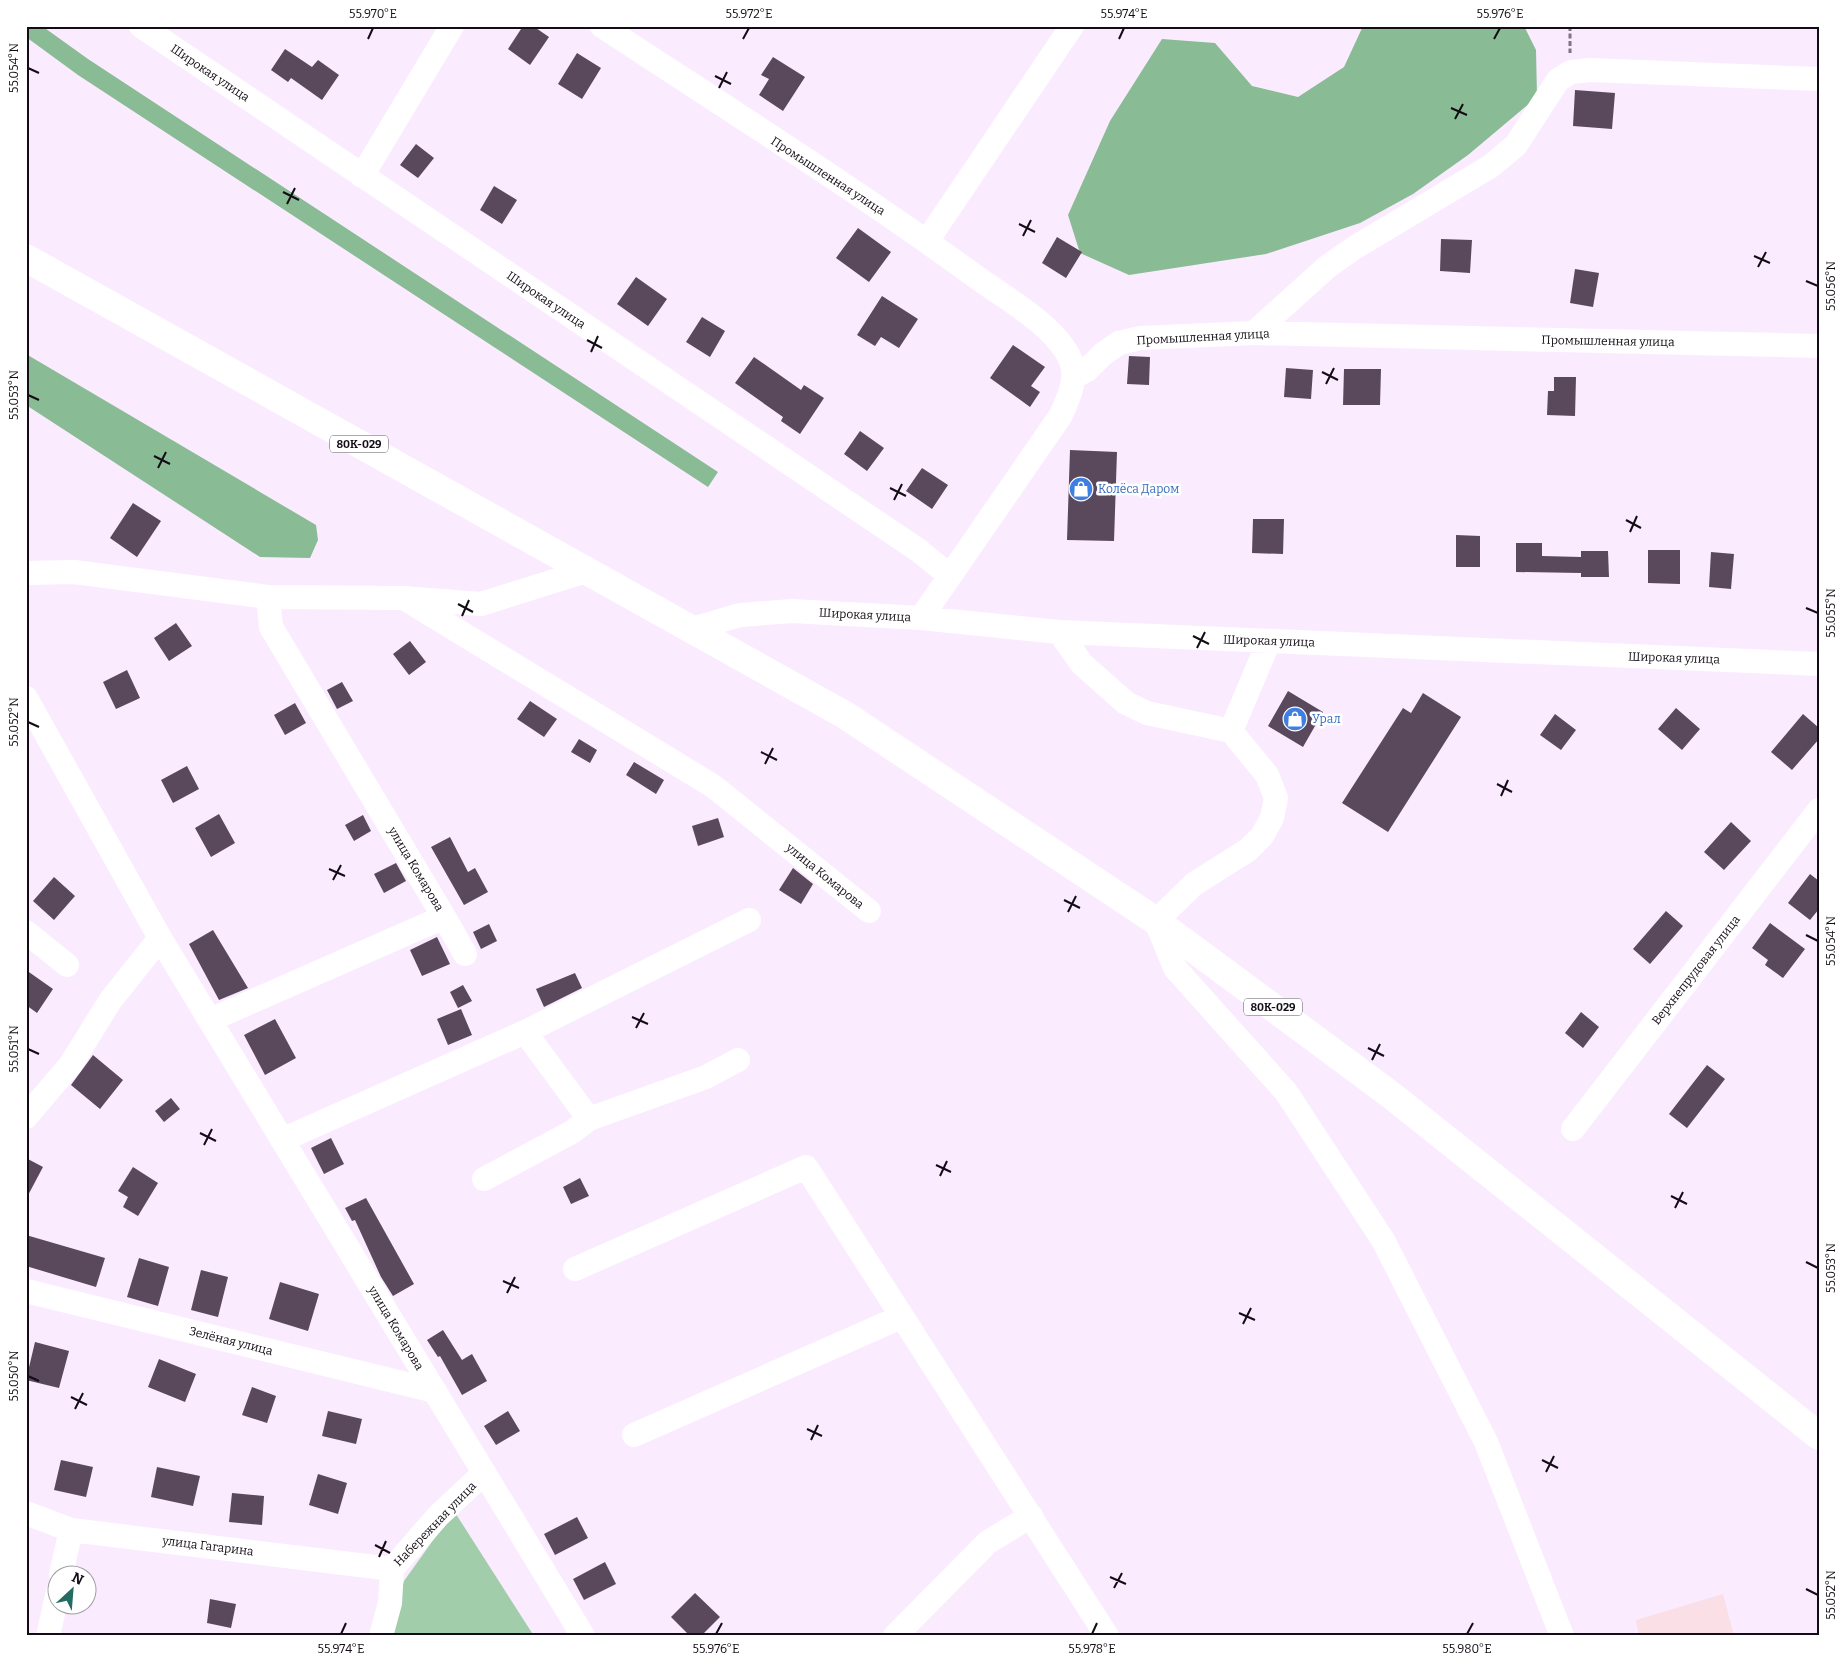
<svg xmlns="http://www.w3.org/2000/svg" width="1845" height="1662" viewBox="0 0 1845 1662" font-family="Bitter,serif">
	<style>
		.industrial { fill: #fae0e6 }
		.green { fill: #a1cdaa }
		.forest { fill: #89bb94 }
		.building { fill: #5a495d }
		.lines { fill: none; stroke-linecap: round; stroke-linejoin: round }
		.path { stroke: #7f7482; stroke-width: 3; stroke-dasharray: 5 2.5; stroke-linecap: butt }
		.minor { stroke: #fff; stroke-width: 24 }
		.major { stroke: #fff; stroke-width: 28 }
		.ticks { fill: none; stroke: #130c14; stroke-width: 2 }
		.labels { text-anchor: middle; stroke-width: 5; stroke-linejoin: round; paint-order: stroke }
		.shield { fill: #fff; stroke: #5a555a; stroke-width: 1 }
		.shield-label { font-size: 11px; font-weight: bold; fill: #130c14 }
		.street-label { font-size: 12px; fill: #130c14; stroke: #fff }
		.shop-label { font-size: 12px; fill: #366cbe; stroke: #fff; text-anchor: start }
		.neatline { fill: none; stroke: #130c14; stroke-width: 2 }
		.ticks-label { font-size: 12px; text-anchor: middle; fill: #130c14 }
	</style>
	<rect width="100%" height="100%" fill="#fbebff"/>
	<path class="industrial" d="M 1723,1594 L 1734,1636 L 1639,1636 L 1636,1620 Z"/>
	<path class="green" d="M 454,1511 L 534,1636 L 388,1636 L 404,1581 Z"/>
	<path class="forest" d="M 26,26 L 42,26 L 88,59 L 718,472 L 708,487 L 78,75 L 26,37 Z
		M 1363,26 L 1524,26 L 1536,50 L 1537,97 L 1468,155 L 1413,194 L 1360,223 L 1266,254 L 1129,275 L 1080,253 L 1068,215 L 1110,121 L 1162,39 L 1215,43 L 1252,86 L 1298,97 L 1344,67 Z
		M 26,354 L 316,525 L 318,540 L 310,558 L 260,557 L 26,405 Z"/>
	<path class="building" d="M 523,26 L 533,26 L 549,37 L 530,65 L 508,49 Z
		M 285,49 L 312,67 L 318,60 L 339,75 L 322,100 L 291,78 L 288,82 L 271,70 Z
		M 577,53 L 601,68 L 582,99 L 558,84 Z
		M 773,57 L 805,77 L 783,111 L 759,95 L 769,79 L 761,75 Z
		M 1575,90 L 1615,93 L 1612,129 L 1573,126 Z
		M 416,144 L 434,158 L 418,178 L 400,165 Z
		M 494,186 L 517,200 L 502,224 L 480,210 Z
		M 858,228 L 891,252 L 869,282 L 836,258 Z
		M 1057,237 L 1082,252 L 1066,278 L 1042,263 Z
		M 1441,239 L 1472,240 L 1470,273 L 1440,271 Z
		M 1575,269 L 1599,273 L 1593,307 L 1570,303 Z
		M 636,277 L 667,299 L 648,326 L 617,304 Z
		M 882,296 L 918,319 L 899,348 L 881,337 L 875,346 L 857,335 Z
		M 702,317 L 725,331 L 710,357 L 686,342 Z
		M 1013,345 L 1045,367 L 1031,386 L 1040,392 L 1030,407 L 990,378 Z
		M 1129,356 L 1150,357 L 1149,385 L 1127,384 Z
		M 754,357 L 801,390 L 804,385 L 824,398 L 800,434 L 781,421 L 783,417 L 735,383 Z
		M 1286,368 L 1313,370 L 1311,399 L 1284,397 Z
		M 1344,369 L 1381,369 L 1380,405 L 1343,405 Z
		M 1554,377 L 1576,377 L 1575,416 L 1547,415 L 1548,391 L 1554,391 Z
		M 860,431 L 884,448 L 867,471 L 844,454 Z
		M 1070,450 L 1117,452 L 1114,541 L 1067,540 Z
		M 922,468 L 948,485 L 932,509 L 906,491 Z
		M 133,503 L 161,521 L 137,557 L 110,538 Z
		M 1253,519 L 1284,519 L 1283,554 L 1252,553 Z
		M 1456,535 L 1480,536 L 1480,567 L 1456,567 Z
		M 1516,543 L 1542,543 L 1542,556 L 1581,557 L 1581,551 L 1608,551 L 1609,577 L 1581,577 L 1581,573 L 1516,572 Z
		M 1648,550 L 1680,550 L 1680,584 L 1648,583 Z
		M 1711,552 L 1734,554 L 1731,589 L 1709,587 Z
		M 176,623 L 192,646 L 169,661 L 154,638 Z
		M 410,641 L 426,662 L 409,675 L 393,654 Z
		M 127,670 L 140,698 L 116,709 L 103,682 Z
		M 342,682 L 353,701 L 337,709 L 327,690 Z
		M 1288,691 L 1323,712 L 1303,747 L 1268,726 Z
		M 1423,693 L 1461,717 L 1388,832 L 1342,803 L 1403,708 L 1411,713 Z
		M 530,701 L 557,719 L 544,737 L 517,719 Z
		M 295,703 L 306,723 L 285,735 L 274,715 Z
		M 1676,708 L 1700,729 L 1682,750 L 1658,729 Z
		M 1555,714 L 1576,730 L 1561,750 L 1540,735 Z
		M 1803,714 L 1819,728 L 1819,739 L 1792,770 L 1771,752 Z
		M 579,739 L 597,750 L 590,763 L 571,752 Z
		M 634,762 L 664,780 L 656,794 L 626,775 Z
		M 187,766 L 199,789 L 173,803 L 161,780 Z
		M 219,814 L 235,843 L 211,857 L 195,828 Z
		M 363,815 L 371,831 L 354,841 L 345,825 Z
		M 718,818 L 724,837 L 698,846 L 692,826 Z
		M 1731,822 L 1751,841 L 1724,870 L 1704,852 Z
		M 450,837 L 468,872 L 475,868 L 488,892 L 464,905 L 431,847 Z
		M 396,863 L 406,881 L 384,893 L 374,874 Z
		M 793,868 L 813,884 L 801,904 L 779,890 Z
		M 1810,874 L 1819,881 L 1819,909 L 1810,920 L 1788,903 Z
		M 54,877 L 75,896 L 54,920 L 33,901 Z
		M 1666,911 L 1683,926 L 1650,964 L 1633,949 Z
		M 1770,923 L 1805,949 L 1783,978 L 1765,965 L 1768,960 L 1752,948 Z
		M 489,924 L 497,941 L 481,949 L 473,932 Z
		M 213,930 L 248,988 L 219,1000 L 189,944 Z
		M 437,937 L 450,964 L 422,976 L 410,950 Z
		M 26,970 L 53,989 L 37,1013 L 26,1005 Z
		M 575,973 L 582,988 L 544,1007 L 536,989 Z
		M 463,985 L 472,1001 L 458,1008 L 450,992 Z
		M 461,1009 L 472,1035 L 448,1045 L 437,1019 Z
		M 1581,1012 L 1599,1027 L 1583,1048 L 1565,1033 Z
		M 275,1019 L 296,1058 L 265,1075 L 244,1035 Z
		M 93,1055 L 123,1080 L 100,1109 L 71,1085 Z
		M 1707,1065 L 1725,1079 L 1687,1128 L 1669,1114 Z
		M 171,1098 L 180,1109 L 164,1122 L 155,1111 Z
		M 331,1138 L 344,1164 L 324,1174 L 311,1148 Z
		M 26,1158 L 43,1167 L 26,1199 Z
		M 133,1167 L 158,1183 L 138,1216 L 123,1207 L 128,1197 L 118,1191 Z
		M 580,1178 L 589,1196 L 571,1204 L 563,1187 Z
		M 366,1198 L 414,1284 L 393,1296 L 381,1277 L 355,1220 L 352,1221 L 345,1208 Z
		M 26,1235 L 105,1258 L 96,1287 L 26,1266 Z
		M 139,1258 L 169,1267 L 158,1306 L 127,1297 Z
		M 201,1270 L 228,1277 L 218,1317 L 191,1310 Z
		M 280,1282 L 319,1294 L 308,1331 L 269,1319 Z
		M 443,1330 L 462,1360 L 472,1354 L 487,1381 L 462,1395 L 440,1356 L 438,1357 L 427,1340 Z
		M 35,1342 L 69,1351 L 59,1388 L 26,1380 Z
		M 159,1359 L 196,1374 L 185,1402 L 148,1387 Z
		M 252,1387 L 276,1396 L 267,1423 L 242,1415 Z
		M 328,1411 L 362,1419 L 356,1444 L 322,1436 Z
		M 508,1411 L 520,1431 L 496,1445 L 484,1426 Z
		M 61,1460 L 93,1467 L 86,1497 L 54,1490 Z
		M 157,1467 L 200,1476 L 193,1506 L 151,1497 Z
		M 318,1474 L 347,1483 L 338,1514 L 309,1505 Z
		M 232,1493 L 264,1496 L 262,1525 L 229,1522 Z
		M 577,1517 L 588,1538 L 555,1555 L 544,1534 Z
		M 605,1562 L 616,1584 L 584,1600 L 573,1579 Z
		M 695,1593 L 720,1617 L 701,1636 L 690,1636 L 671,1617 Z
		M 210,1599 L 236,1604 L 231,1628 L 207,1623 Z"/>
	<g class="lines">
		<path class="path" d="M 1570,26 L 1570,53"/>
		<path class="minor" d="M 141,26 L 918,550 L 949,575
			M 602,26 C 728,109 857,190 979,279 C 1007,299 1057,327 1071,361 C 1078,380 1068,398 1061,415 L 921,618
			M 362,176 L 452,26
			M 927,241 L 1072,26
			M 1254,333 L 1327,267 L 1354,248 L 1491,166 L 1516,145 L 1558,80 L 1571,72 L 1590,70 L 1819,79
			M 1074,377 L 1087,370 L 1103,354 L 1119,343 L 1140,338 L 1254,333 L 1819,346
			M 26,573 L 74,572 L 268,597 L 403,598 L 481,604 L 586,571
			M 407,600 L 713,786 L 869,911
			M 692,629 L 740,615 L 792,611 L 921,618 L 1059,632 L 1819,664
			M 1059,632 L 1082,664 L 1126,703 L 1147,713 L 1231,731
			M 1269,641 L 1231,731 L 1267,775 L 1276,798 L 1272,818 L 1262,836 L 1248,850 L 1194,884 L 1156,921 L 1175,968 L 1286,1092 L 1383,1240 L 1486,1442 L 1562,1636
			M 26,698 L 160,938 L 583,1636
			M 444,917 L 465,954
			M 26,932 L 67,965
			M 210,1020 L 444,917 L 271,627 L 268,597
			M 525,1032 L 589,1119
			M 26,1117 L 71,1064 L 110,1001 L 160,938
			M 1573,1129 L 1819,810
			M 282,1140 L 525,1032 L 749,920
			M 484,1179 L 572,1132 L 589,1119 L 706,1077 L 738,1060
			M 575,1269 L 806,1167 L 1107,1636
			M 26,1291 L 435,1391
			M 634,1435 L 901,1317
			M 26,1513 L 71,1530 L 392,1569
			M 61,1574 L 71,1530
			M 48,1636 L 58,1591
			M 381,1636 L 390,1603 L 392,1569 L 438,1516 L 484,1473
			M 895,1636 L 988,1542 L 1031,1516"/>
		<path class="major" d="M 26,258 L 845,715 L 1156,921 L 1391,1095 L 1819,1436"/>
	</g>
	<path class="ticks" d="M 368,39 L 373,28M 743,39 L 749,28M 1119,39 L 1124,28M 1494,39 L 1500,28M 28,68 L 39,73M 715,76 L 731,84M 719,88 L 727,72M 1451,108 L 1467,115M 1455,119 L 1463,104M 283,192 L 299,200M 287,204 L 295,188M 1019,224 L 1035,232M 1023,236 L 1031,220M 1754,256 L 1770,263M 1758,267 L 1766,252M 1806,281 L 1818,286M 587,340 L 602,348M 591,352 L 598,336M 1322,372 L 1338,380M 1326,384 L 1334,368M 28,395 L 39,400M 154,456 L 170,464M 158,468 L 166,452M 890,488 L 906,496M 894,500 L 902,484M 1626,520 L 1641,528M 1630,532 L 1637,516M 458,604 L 473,612M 1806,608 L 1818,613M 462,616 L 469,600M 1193,636 L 1209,644M 1197,648 L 1205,632M 28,722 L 39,727M 761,752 L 777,760M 765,764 L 773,748M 1497,784 L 1512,792M 1501,796 L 1508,780M 329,869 L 345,876M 333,880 L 341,865M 1064,900 L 1080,908M 1068,912 L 1076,896M 1806,935 L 1818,941M 632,1017 L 648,1024M 636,1028 L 644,1013M 1368,1048 L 1384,1056M 28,1049 L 39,1054M 1372,1060 L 1380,1044M 200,1133 L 216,1141M 204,1145 L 212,1129M 936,1165 L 951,1172M 940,1176 L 947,1161M 1671,1196 L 1687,1204M 1675,1208 L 1683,1192M 1806,1262 L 1818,1268M 503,1281 L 519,1288M 507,1293 L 515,1277M 1239,1313 L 1255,1320M 1243,1324 L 1251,1308M 28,1376 L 39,1381M 71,1397 L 87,1405M 75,1409 L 83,1393M 807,1429 L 822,1436M 811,1440 L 818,1425M 1542,1460 L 1558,1468M 1546,1472 L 1554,1456M 375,1545 L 390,1553M 379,1557 L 386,1541M 1110,1577 L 1126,1584M 1114,1588 L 1122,1573M 1806,1589 L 1818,1595M 341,1634 L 346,1623M 716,1634 L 722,1623M 1092,1634 L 1097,1623M 1467,1634 L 1473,1623"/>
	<defs>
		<g id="shop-disc" transform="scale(1.25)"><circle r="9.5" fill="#3f7fe0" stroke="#fff"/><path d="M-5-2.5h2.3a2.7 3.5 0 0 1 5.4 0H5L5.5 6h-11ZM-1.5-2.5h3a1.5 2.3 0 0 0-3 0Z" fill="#fff"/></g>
	</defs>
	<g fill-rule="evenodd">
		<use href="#shop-disc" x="1081" y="489"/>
		<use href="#shop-disc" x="1295" y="719"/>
	</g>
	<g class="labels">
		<g class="shield">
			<rect x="330" y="435.5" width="58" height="17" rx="4"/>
			<rect x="1244" y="998.5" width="58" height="17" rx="4"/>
		</g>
		<g class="shield-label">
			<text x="359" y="448">80К-029</text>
			<text x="1273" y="1011">80К-029</text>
		</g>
		<g class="street-label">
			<text transform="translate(210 73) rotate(34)" y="4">Широкая улица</text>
			<text transform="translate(828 176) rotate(33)" y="4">Промышленная улица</text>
			<text transform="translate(546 300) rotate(34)" y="4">Широкая улица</text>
			<text transform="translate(1203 337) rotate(-3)" y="4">Промышленная улица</text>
			<text transform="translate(1608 341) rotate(1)" y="4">Промышленная улица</text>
			<text transform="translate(865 615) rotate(3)" y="4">Широкая улица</text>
			<text transform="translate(1269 641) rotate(2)" y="4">Широкая улица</text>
			<text transform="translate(1674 658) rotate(2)" y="4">Широкая улица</text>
			<text transform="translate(416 869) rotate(59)" y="4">улица Комарова</text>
			<text transform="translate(825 876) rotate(39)" y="4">улица Комарова</text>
			<text transform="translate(1696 970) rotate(-52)" y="4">Верхнепрудовая улица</text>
			<text transform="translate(396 1328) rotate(59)" y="4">улица Комарова</text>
			<text transform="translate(231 1341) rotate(14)" y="4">Зелёная улица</text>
			<text transform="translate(435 1524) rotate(-46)" y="4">Набережная улица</text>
			<text transform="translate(208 1546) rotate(7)" y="4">улица Гагарина</text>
		</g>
		<g class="shop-label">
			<text x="1098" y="493">Колёса Даром</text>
			<text x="1312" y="723">Урал</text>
		</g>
	</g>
	<rect width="1845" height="1662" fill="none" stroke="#ffffff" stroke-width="55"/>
	<g transform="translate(72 1590) rotate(26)"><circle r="24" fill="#ffffff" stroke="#a19ea1"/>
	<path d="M0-4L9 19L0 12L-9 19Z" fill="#236b63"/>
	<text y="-8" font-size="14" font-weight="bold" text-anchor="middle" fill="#130c14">N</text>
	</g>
	<rect x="28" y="28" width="1790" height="1606" class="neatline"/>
	<g class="ticks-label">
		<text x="373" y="18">55.970°E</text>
		<text x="749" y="18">55.972°E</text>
		<text x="1124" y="18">55.974°E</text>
		<text x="1500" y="18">55.976°E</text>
		<text transform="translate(14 68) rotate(-90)" y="4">55.054°N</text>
		<text transform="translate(1831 286) rotate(-90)" y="4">55.056°N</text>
		<text transform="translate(14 395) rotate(-90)" y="4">55.053°N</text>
		<text transform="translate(1831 613) rotate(-90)" y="4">55.055°N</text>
		<text transform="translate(14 722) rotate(-90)" y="4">55.052°N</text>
		<text transform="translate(1831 941) rotate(-90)" y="4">55.054°N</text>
		<text transform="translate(14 1049) rotate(-90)" y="4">55.051°N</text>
		<text transform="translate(1831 1268) rotate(-90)" y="4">55.053°N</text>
		<text transform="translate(14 1376) rotate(-90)" y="4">55.050°N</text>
		<text transform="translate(1831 1595) rotate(-90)" y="4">55.052°N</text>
		<text x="341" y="1653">55.974°E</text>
		<text x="716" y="1653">55.976°E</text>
		<text x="1092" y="1653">55.978°E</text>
		<text x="1467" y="1653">55.980°E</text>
	</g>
</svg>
